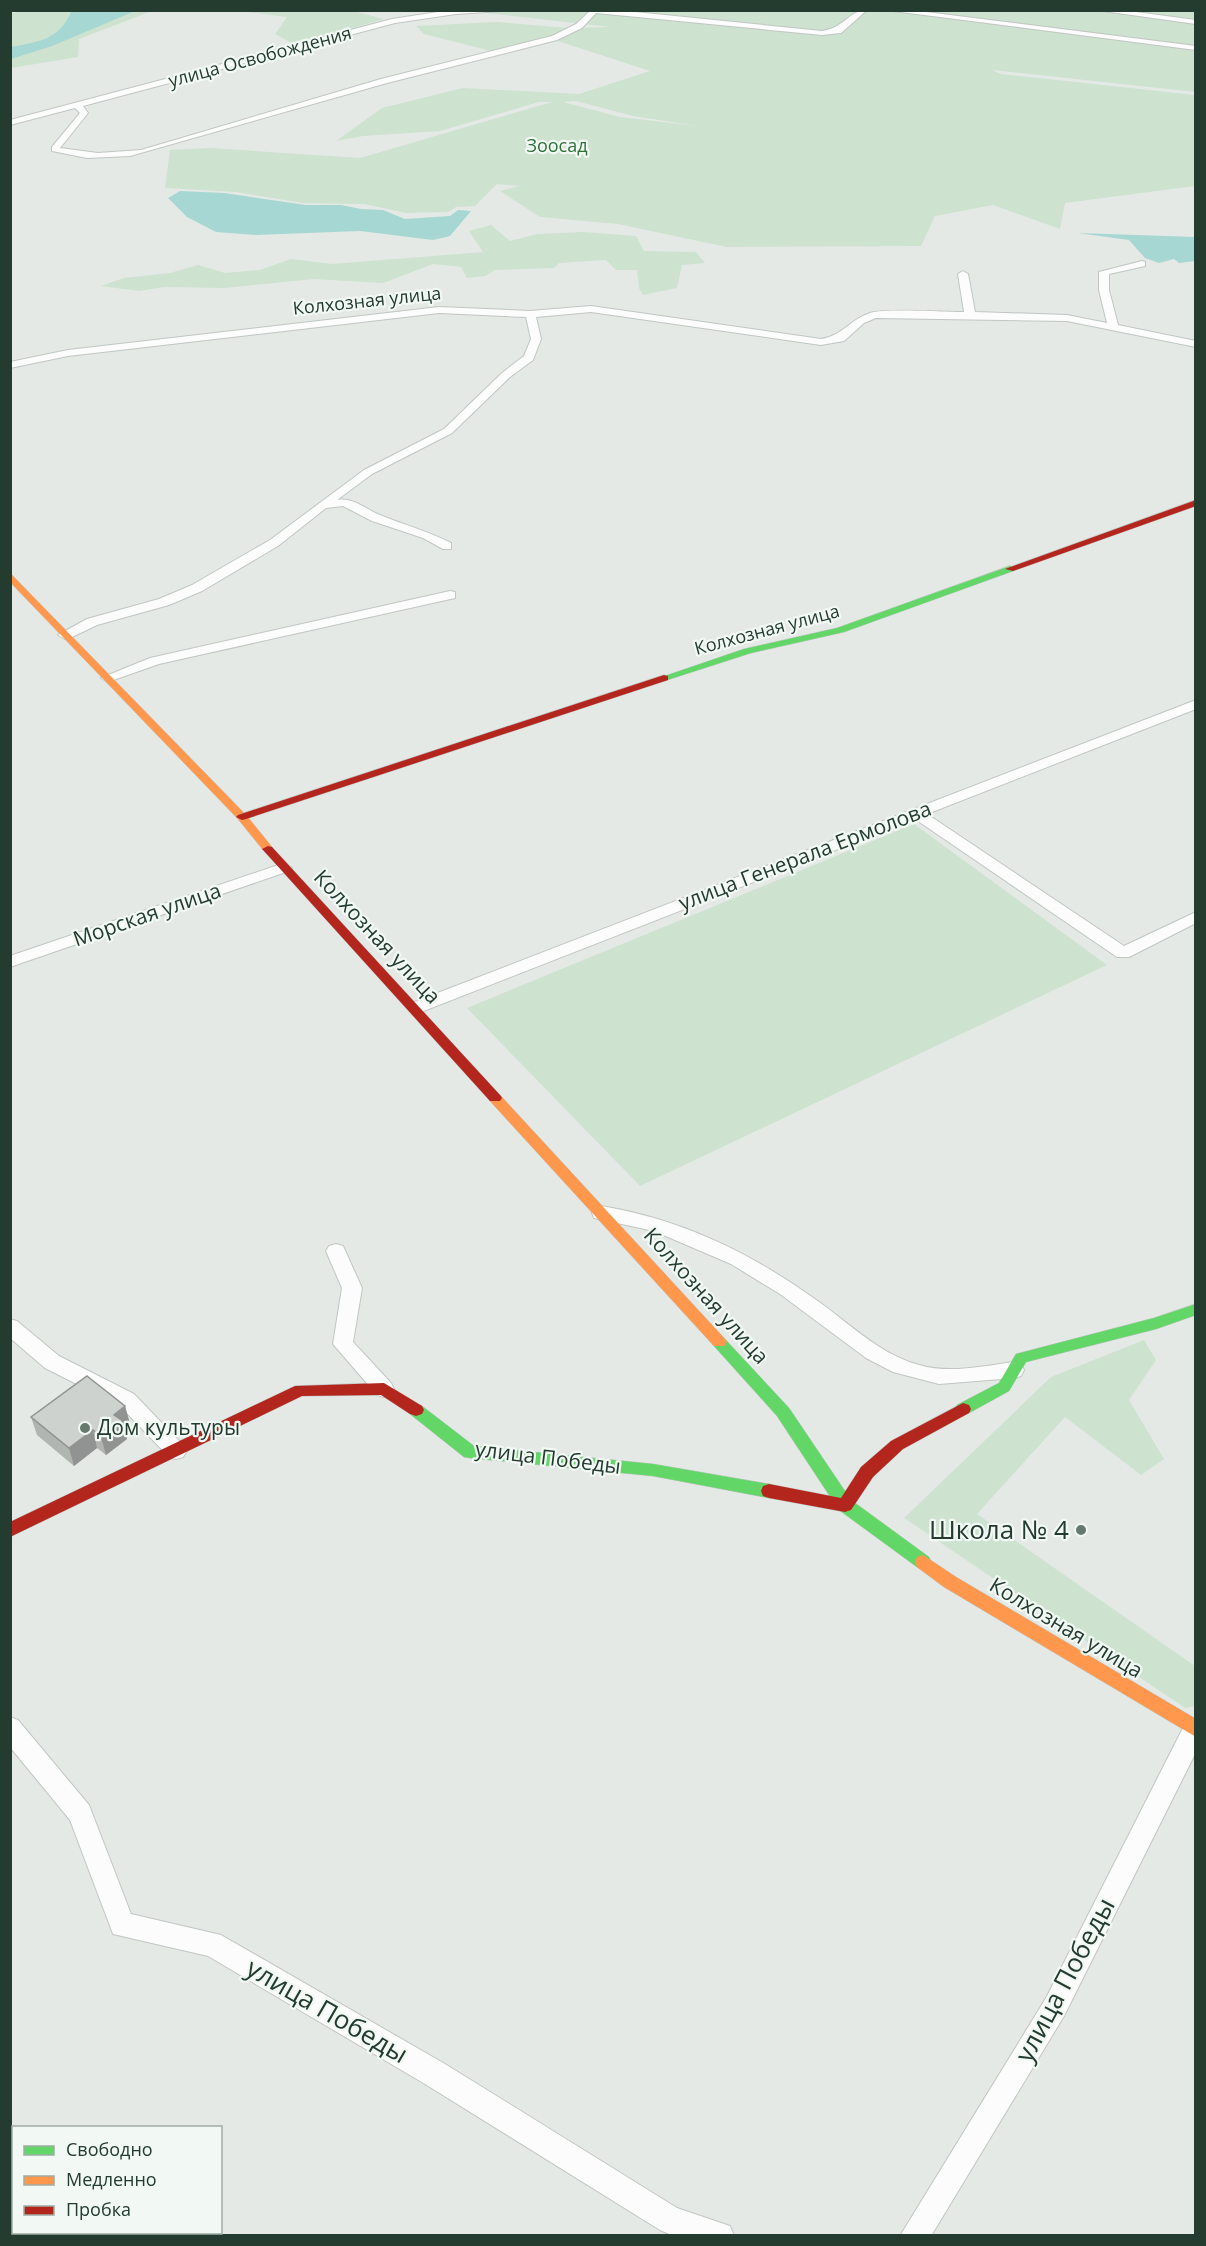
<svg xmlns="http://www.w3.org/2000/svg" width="1206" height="2246" viewBox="0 0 1206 2246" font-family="'Open Sans',sans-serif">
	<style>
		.green { fill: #cde2cf; fill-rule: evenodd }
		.water { fill: #a6d7d2 }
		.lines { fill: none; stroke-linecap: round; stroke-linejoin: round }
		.street-casing { stroke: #c1c6c3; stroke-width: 2 }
		.fast-casing { stroke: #bec5c1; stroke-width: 1 }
		.slow-casing { stroke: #bec5c1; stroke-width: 1 }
		.jam-casing { stroke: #bec5c1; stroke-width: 1 }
		.street { fill: #fbfcfb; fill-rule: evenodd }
		.fast { fill: #63d668; fill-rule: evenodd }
		.slow { fill: #ff974d; fill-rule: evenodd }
		.jam { fill: #b3261e; fill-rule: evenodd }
		.wall { fill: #b0b5b2 }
		.shaded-wall { fill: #909391 }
		.building { fill: #cdd2cf; stroke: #909391; stroke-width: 1.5 }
		.poi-dot { fill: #67796f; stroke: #f2f8f4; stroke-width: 2 }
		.labels { text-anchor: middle; stroke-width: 4.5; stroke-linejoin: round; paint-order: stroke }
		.far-street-label { font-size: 18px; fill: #233c2f; stroke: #f2f8f4 }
		.far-park-label { font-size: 18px; fill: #2e7139; stroke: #f2f8f4 }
		.street-label { font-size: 21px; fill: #233c2f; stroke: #f2f8f4 }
		.poi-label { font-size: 21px; fill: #233c2f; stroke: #f2f8f4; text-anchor: start }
		.near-poi-label { font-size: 26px; fill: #233c2f; stroke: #f2f8f4; text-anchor: end }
		.near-street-label { font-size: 26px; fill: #233c2f; stroke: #f2f8f4 }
	</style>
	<rect width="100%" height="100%" fill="#e4e9e6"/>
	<path class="green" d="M 24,10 L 152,11 L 79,39 L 78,57 L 11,68 L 10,14 Z
		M 240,11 L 353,11 L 384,19 L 295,45 L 275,34 L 287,17 Z
		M 469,11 L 1195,11 L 1195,92 L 992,70 L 1001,74 L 1195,95 L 1195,186 L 1065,203 L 1060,229 L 993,205 L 935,216 L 921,246 L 727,247 L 618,224 L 540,217 L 500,191 L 520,186 L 497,184 L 475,206 L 456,207 L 448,212 L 406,213 L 364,204 L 303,203 L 236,192 L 165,188 L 170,150 L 210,148 L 360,158 L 552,102 L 539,102 L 440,131 L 363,136 L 336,141 L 382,108 L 463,88 L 579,94 L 650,71 L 558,41 L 503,54 L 424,34 L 416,26 L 497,22 L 568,28 L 610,27 ZM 576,101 L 633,116 L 697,126 L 620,117 L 563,102 Z
		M 491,225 L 510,241 L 537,234 L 583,232 L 636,236 L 644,251 L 696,252 L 705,263 L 682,265 L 677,288 L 643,295 L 639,288 L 637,270 L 616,270 L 606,260 L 559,263 L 554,268 L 495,270 L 485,276 L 467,278 L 461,267 L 433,264 L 383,283 L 314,279 L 225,288 L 164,287 L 139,291 L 101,286 L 124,278 L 170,273 L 198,265 L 225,273 L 260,270 L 291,259 L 332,264 L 483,252 L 469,231 Z
		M 914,824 L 1107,965 L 640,1186 L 467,1008 Z
		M 1144,1340 L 1156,1360 L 1129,1400 L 1164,1459 L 1141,1475 L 1065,1417 L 977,1514 L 1195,1666 L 1195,1706 L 1185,1708 L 904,1518 L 1051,1377 Z"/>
	<path class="water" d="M 77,11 L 135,11 L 52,46 L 11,59 L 11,47 C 38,42 59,40 71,12 Z
		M 180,191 L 224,193 L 306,205 L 341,205 L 361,209 L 383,210 L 405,219 L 450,216 L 458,210 L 471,211 L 450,236 L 433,240 L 360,231 L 256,235 L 216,232 L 187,217 L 168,198 Z
		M 1078,233 L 1195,237 L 1195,261 L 1179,263 L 1174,259 L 1159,263 L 1145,258 L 1129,240 Z"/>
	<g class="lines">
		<g class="street-casing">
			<path id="street" d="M 451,10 L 516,10 L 456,14 L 395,23 L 83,106 L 88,113 L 60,148 L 98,153 L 141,150 L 381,79 L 552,36 L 576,24 L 589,12 L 585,10 L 615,10 L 822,31 C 844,28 850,10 867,10 L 841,33 L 822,35 L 596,13 L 582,28 L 557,40 L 387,83 L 130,156 L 87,158 L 52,151 L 52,147 L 80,113 L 75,108 L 10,125 L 10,120 L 392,19 Z
				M 885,10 L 910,10 L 1196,46 L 1196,50 Z
				M 1096,10 L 1121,10 L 1196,20 L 1196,24 Z
				M 1142,261 L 1145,262 L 1145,266 L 1109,274 L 1109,290 L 1118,325 L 1196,341 L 1196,347 L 1067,321 L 876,318 L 864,323 L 844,341 L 821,345 L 591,312 L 536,317 L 541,339 L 533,360 L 510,377 L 452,433 L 372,474 L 337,500 C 353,497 365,509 380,515 C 404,525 428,531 451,543 L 451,549 L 443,549 L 423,538 L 372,521 L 343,506 L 326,508 L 278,546 L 202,591 L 169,605 L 97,625 L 70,638 L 65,639 L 58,635 L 87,619 L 159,599 L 192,585 L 270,540 L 364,470 L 444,429 L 502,373 L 524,356 L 531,339 L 526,317 L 439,313 L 68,356 L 10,368 L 10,362 L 68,350 L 439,307 L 530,311 L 591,306 L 821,339 C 844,335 849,320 870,313 C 886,308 944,312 964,312 L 958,274 L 963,271 L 968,274 L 975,312 L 1067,315 L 1107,323 L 1099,290 L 1099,272 Z
				M 450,591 L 455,592 L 455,598 L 159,664 L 108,682 L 101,678 L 150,658 Z
				M 1196,700 L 1196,709 L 927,814 L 1124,946 L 1196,912 L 1196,923 L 1129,957 L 1117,957 L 915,819 L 421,1012 L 415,1013 L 407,1008 L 409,1004 Z
				M 284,863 L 292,868 L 289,871 L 10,967 L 10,956 Z
				M 601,1206 C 680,1219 747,1251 812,1297 C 846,1320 878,1354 919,1365 C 950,1374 983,1366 1014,1362 L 1021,1364 L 1024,1370 L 1021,1376 L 1014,1378 L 939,1384 L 893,1372 L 866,1358 L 780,1294 L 731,1264 L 654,1231 L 594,1218 L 592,1213 L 594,1208 Z
				M 336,1244 L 343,1246 L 362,1288 L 353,1342 L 391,1383 L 394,1389 L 391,1395 L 384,1397 L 377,1395 L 333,1344 L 342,1288 L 326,1251 L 329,1246 Z
				M 10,1319 L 17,1321 L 59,1356 L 134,1394 L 183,1445 L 187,1451 L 183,1457 L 176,1459 L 169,1457 L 120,1406 L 45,1368 L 10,1338 Z
				M 10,1717 L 18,1720 L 89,1805 L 131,1914 L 221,1935 L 445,2064 L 677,2208 L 730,2226 L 734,2236 L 674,2236 L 660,2230 L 425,2084 L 208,1956 L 113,1934 L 70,1820 L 10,1747 Z
				M 1196,1720 L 1196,1752 L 1064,2016 L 931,2236 L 900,2236 L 1046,1998 L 1186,1722 Z"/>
		</g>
		<g class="fast-casing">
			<path id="fast" d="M 1010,566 L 1015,569 L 1013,571 L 844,632 L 751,653 L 664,681 L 659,678 L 744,649 L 837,628 Z
				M 1196,1304 L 1196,1315 L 1156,1329 L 1026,1362 L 1009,1391 L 969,1413 L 963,1415 L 957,1413 L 955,1409 L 957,1405 L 999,1383 L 1016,1354 L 1154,1318 Z
				M 719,1336 L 724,1338 L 789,1408 L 851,1500 L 929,1557 L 931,1562 L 929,1567 L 923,1569 L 917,1567 L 839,1510 L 777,1416 L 714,1346 L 711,1342 L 714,1338 Z
				M 416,1404 L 422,1406 L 474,1446 L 653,1464 L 769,1484 L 775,1486 L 777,1491 L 775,1496 L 769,1498 L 653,1476 L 470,1458 L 464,1457 L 410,1414 L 408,1410 L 410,1406 Z"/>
		</g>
		<g class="slow-casing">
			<path id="slow" d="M 10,573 L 246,815 L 272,847 L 272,851 L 264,851 L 238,819 L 10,582 Z
				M 495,1094 L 500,1095 L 724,1338 L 727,1342 L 724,1346 L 714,1346 L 490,1101 L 488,1098 Z
				M 923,1555 L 956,1577 L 1196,1719 L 1196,1737 L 944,1587 L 917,1567 L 915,1562 L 917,1557 Z"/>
		</g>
		<g class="jam-casing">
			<path id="jam" d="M 1196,500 L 1196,506 L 1013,571 L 1005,569 Z
				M 664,675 L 668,676 L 668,680 L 246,819 L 242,820 L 236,817 L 238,815 Z
				M 268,846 L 272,847 L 500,1095 L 502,1098 L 500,1101 L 490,1101 L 264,851 L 262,849 Z
				M 384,1383 L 422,1406 L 424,1410 L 422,1414 L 416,1416 L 410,1414 L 381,1395 L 302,1396 L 10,1537 L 10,1522 L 295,1386 Z
				M 963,1403 L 969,1405 L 971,1409 L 969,1413 L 903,1449 L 873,1477 L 851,1510 L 845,1512 L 769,1498 L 763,1496 L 761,1491 L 763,1486 L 769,1484 L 841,1498 L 861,1467 L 891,1441 Z"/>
		</g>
		<use href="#street" class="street"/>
		<use href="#fast" class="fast"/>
		<use href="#slow" class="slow"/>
		<use href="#jam" class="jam"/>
	</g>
	<path class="wall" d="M 125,1406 L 130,1424 L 124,1428 L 127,1439 L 106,1455 L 97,1448 L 74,1466 L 37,1435 L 31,1417 Z"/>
	<path class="shaded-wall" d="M 125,1406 L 130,1424 L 124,1428 L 127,1439 L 106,1455 L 101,1437 L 114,1415 Z
		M 93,1430 L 97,1448 L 74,1466 L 69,1448 Z"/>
	<path class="building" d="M 87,1376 L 125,1406 L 114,1415 L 123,1421 L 101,1437 L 93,1430 L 69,1448 L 31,1417 Z"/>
	<g class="poi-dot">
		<circle cx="85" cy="1428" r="6"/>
		<circle cx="1081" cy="1530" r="6"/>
	</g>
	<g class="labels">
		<g class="far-street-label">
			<text transform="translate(260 57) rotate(-15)" y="6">улица Освобождения</text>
			<text transform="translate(367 301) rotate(-6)" y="6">Колхозная улица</text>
			<text transform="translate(767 630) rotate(-15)" y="6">Колхозная улица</text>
		</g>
		<g class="far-park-label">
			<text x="557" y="152">Зоосад</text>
		</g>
		<g class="street-label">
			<text transform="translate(805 856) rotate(-21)" y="7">улица Генерала Ермолова</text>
			<text transform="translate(147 915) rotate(-19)" y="7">Морская улица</text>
			<text transform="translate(377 937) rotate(47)" y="7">Колхозная улица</text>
			<text transform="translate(706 1296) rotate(48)" y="7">Колхозная улица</text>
			<text transform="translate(548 1458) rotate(7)" y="7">улица Победы</text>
			<text transform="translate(1066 1628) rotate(31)" y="7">Колхозная улица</text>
		</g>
		<g class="poi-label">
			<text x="97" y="1435">Дом культуры</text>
		</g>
		<g class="near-poi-label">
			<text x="1069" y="1539">Школа № 4</text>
		</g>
		<g class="near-street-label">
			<text transform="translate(1065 1980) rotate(-62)" y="9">улица Победы</text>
			<text transform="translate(327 2011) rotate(30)" y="9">улица Победы</text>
		</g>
	</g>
	<rect width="1206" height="2246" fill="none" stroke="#233c2f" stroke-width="24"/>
	<rect x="12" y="2126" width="210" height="108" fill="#f2f8f4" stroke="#9fada5" stroke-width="1.5"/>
	<rect x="24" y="2146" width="30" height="9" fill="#63d668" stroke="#9fada5" stroke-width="1.5"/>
	<text x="66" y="2156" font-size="18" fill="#233c2f">Свободно</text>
	<rect x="24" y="2176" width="30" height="9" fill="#ff974d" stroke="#9fada5" stroke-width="1.5"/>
	<text x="66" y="2186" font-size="18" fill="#233c2f">Медленно</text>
	<rect x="24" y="2206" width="30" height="9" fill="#b3261e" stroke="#9fada5" stroke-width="1.5"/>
	<text x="66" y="2216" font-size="18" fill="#233c2f">Пробка</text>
</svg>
